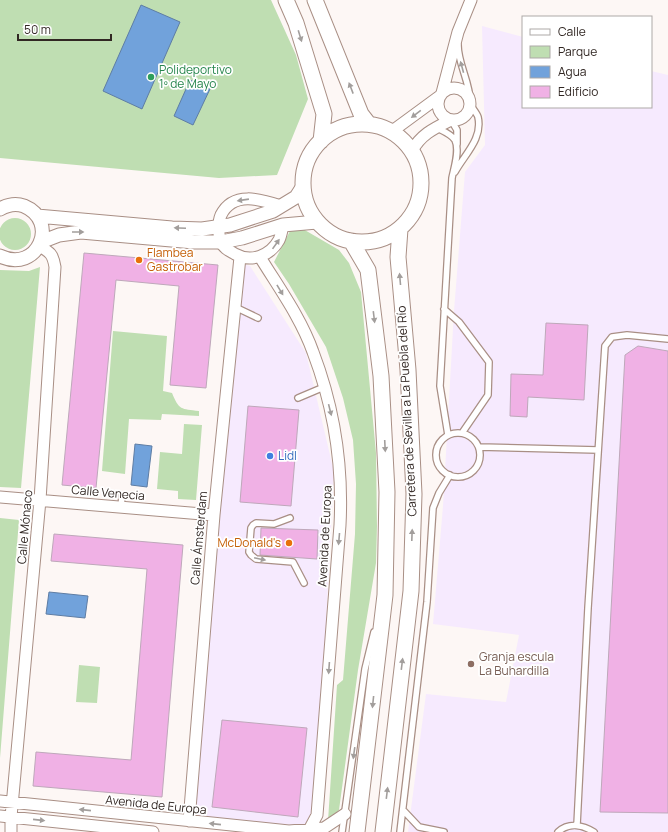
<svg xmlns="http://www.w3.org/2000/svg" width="668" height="832" viewBox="0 0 668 832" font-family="Manrope,sans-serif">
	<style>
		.commercial { fill: #f6eafe }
		.green { fill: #bfdeb2 }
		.water { fill: #71a2db; stroke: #5e7da4 }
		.building { fill: #f0b1e5; stroke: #bea8ba }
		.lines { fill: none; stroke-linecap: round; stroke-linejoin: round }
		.service-casing { stroke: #a98f85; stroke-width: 8 }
		.minor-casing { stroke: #a98f85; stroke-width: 13 }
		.tertiary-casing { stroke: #a98f85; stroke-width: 15 }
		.secondary-casing { stroke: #a98f85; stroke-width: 17 }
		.service { stroke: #fff; stroke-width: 5.5 }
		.minor { stroke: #fff; stroke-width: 11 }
		.tertiary { stroke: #fff; stroke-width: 13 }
		.secondary { stroke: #fff; stroke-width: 15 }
		.oneway { fill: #a29e9c }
		.leisure-dot { fill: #2e9e5b; stroke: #fff; stroke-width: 1.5 }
		.food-dot { fill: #e8710a; stroke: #fff; stroke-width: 1.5 }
		.shop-dot { fill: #3f7fe0; stroke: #fff; stroke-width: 1.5 }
		.education-dot { fill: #8d6e63; stroke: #fff; stroke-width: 1.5 }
		.labels { text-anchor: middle; stroke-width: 3.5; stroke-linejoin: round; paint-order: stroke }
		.leisure-label { font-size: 12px; fill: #27864d; stroke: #fff; text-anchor: start }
		.food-label { font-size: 12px; fill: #c56008; stroke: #fff; text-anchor: start }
		.street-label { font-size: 12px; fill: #312723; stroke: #fff }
		.shop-label { font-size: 12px; fill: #366cbe; stroke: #fff; text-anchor: start }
		.education-label { font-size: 12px; fill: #785e54; stroke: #fff; text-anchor: start }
	</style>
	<rect width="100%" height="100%" fill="#fdf7f5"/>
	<path class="commercial" d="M 482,26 L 523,37 L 523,107 L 651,107 L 651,71 L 668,75 L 668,832 L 408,832 L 426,694 L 506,702 L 519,635 L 433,624 L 443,506 L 454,311 L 465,172 L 485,145 Z
		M 236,262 L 250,266 L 306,353 L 334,472 L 315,832 L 184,820 Z"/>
	<path class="green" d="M 0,0 L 271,0 L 296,55 L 308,99 L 277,175 L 219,178 L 0,158 Z
		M-1 234a16 16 0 1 1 32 0a16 16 0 1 1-32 0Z
		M 303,229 L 339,250 L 349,263 L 361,292 L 376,453 L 377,526 L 376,563 L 358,670 L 339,810 L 328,821 L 337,685 L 343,680 L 355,534 L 356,484 L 353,440 L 343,398 L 326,347 L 289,284 L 274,262 L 290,231 Z
		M 40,267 L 21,488 L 0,487 L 0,270 L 29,271 Z
		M 113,331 L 167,336 L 163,391 L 172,393 C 179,410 181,409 199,411 L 199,416 L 162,414 L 161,420 L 129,419 L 125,474 L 102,471 Z
		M 184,424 L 202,425 L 196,500 L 178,499 L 178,491 L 157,489 L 160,452 L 182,454 Z
		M 0,518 L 19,520 L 0,758 Z
		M 79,665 L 100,667 L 97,703 L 76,702 Z"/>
	<path class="water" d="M 141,5 L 180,22 L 142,109 L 103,91 Z
		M 190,80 L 210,89 L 193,125 L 174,116 Z
		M 135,444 L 152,446 L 147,487 L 131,485 Z
		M 49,592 L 88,596 L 85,618 L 46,614 Z"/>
	<path class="building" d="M 84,253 L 218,265 L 206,388 L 170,385 L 179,286 L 116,280 L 96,488 L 62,485 Z
		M 546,323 L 588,325 L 584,400 L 528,397 L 527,417 L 510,416 L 511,374 L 543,375 Z
		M 638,346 L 668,351 L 668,813 L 600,812 L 625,355 Z
		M 248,406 L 299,410 L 291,506 L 240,502 Z
		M 261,528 L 318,530 L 317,559 L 260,555 Z
		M 54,534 L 183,545 L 162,797 L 33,786 L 36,752 L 131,760 L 147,569 L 51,561 Z
		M 222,720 L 307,728 L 298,817 L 212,807 Z"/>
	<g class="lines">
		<g class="service-casing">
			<path id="service" d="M 458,45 C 458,64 470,82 470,101
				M 451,120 L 457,130 L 457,144
				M 437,128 C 443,131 451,134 455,140 C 460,150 454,168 452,178 L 440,386 L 448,435
				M 455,172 C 464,155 483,139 478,117 C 477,113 472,108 470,104
				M 235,307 L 258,318
				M 444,309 L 459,322 L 489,362 L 488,395 L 462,433
				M 298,398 L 324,387
				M436 455a22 22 0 1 1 44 0a22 22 0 1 1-44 0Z
				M 479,447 L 598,450
				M 121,507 L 122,496
				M 290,518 L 274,524 L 256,523 L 253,525 L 251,528 L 249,552 L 251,555 L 256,559 L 293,562 L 304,583
				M 403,810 L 419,827 L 444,832
				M 577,825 L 588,608 L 605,346 L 612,337 L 627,335 L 668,339
				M 342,832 L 365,669 L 374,632
				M 400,832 L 427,602 L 433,508 L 439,493 L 450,475
				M 558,832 C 569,822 583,825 594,832"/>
		</g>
		<g class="minor-casing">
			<path id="minor" d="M438 104a16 16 0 1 1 32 0a16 16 0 1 1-32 0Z
				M 442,93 L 458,32 L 471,0
				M 391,132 L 440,96
				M 412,151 C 421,134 435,128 451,120
				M 281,206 C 260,199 233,191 221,215 C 218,222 218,235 221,242 C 223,248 230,251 235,254 C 251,263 270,256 279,240 C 281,236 282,230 283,225
				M 260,257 C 279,288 301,318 313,352 C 334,407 343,467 340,525 L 317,815 L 309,830
				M 0,497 L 214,515
				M 0,801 L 289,831 L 324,828 L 345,814
				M 0,816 L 153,832
				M 189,821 L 214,515 L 240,257
				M 11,832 L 11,817 L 40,500 L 55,267 C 53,254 50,252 39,246"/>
		</g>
		<g class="tertiary-casing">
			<path id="tertiary" d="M 0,209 C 7,205 16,203 24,206 C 60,221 38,274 0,256
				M 37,216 L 172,228 L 202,229 L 230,225 L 273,211 L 296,197 L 303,186
				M 41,242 L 59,235 L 81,232 L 194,242 L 221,242 L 242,238 L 283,225 L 317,222"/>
		</g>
		<g class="secondary-casing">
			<path id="secondary" d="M 286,0 L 296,23 L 324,114 L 321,141
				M 315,0 L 361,114 L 368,123
				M303 183a59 59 0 1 1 118 0a59 59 0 1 1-118 0Z
				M 351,241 L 368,270 L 381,376 L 387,492 L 385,595 L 357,832
				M 383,832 L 411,591 L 414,494 L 408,370 L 398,257 L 400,229"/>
		</g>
		<use href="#service" class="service"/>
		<use href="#minor" class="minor"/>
		<use href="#tertiary" class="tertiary"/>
		<use href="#secondary" class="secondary"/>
	</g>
	<defs><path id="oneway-solid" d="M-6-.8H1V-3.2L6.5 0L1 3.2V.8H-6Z"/></defs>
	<g class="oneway">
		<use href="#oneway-solid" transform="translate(300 36) rotate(73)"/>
		<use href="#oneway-solid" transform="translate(462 67) rotate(-105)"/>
		<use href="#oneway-solid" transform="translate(351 88) rotate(-111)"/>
		<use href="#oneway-solid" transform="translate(416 114) rotate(143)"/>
		<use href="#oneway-solid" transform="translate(243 200) rotate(172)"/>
		<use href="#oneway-solid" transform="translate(180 228) rotate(-178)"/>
		<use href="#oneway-solid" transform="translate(78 232)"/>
		<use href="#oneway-solid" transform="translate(276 244) rotate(-55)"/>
		<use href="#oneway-solid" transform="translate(400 279) rotate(-95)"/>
		<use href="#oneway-solid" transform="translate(280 290) rotate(59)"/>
		<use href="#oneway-solid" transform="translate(374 317) rotate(83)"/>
		<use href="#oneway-solid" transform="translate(330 410) rotate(76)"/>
		<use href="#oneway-solid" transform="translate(385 446) rotate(87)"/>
		<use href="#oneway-solid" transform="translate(412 535) rotate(-88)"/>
		<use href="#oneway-solid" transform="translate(339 539) rotate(95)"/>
		<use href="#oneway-solid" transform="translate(260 559) rotate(12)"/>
		<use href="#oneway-solid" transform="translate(402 664) rotate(-83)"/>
		<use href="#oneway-solid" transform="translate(329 668) rotate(94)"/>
		<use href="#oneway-solid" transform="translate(373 702) rotate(96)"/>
		<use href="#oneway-solid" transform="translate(354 753) rotate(98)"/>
		<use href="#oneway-solid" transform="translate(387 793) rotate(-83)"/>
		<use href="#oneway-solid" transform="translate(85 810) rotate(-174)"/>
		<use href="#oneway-solid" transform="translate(39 820) rotate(6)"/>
		<use href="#oneway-solid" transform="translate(215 824) rotate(-174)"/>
	</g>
	<circle class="leisure-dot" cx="151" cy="77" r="4"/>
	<g class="food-dot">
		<circle cx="139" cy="260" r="4"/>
		<circle cx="289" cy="543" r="4"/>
	</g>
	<circle class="shop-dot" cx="270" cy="456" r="4"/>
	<circle class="education-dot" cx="471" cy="664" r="4"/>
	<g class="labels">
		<g class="leisure-label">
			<text x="159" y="74">Polideportivo<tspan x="159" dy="14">1º de Mayo</tspan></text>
		</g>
		<g class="food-label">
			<text x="147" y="257">Flambea<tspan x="147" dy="14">Gastrobar</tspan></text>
			<text x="281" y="547" text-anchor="end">McDonald's</text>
		</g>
		<g class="street-label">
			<text transform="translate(407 411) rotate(-93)" y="4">Carretera de Sevilla a La Puebla del Río</text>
			<text transform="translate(108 493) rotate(5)" y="4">Calle Venecia</text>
			<text transform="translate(25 527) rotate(-85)" y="4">Calle Mónaco</text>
			<text transform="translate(325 536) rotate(-87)" y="4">Avenida de Europa</text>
			<text transform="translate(199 538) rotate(-85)" y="4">Calle Ámsterdam</text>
			<text transform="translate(156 805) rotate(6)" y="4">Avenida de Europa</text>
		</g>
		<g class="shop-label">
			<text x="278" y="460">Lidl</text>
		</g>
		<g class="education-label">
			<text x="479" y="661">Granja escula<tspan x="479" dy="14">La Buhardilla</tspan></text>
		</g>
	</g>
	<rect x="522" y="16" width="130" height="92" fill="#ffffff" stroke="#ada9a7"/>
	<rect x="530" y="29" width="20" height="6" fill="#ffffff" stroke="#ada9a7"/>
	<text x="558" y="36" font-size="12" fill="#312723">Calle</text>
	<rect x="530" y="46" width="20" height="12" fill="#bfdeb2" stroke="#ada9a7"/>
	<text x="558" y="56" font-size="12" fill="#312723">Parque</text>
	<rect x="530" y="66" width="20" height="12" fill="#71a2db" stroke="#ada9a7"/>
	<text x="558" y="76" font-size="12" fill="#312723">Agua</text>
	<rect x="530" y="86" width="20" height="12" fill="#f0b1e5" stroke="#ada9a7"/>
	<text x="558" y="96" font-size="12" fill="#312723">Edificio</text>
	<path d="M18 34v6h93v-6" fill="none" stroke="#312723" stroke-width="2"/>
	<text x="24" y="34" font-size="12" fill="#312723" stroke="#ffffff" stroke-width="3" paint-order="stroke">50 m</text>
</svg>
